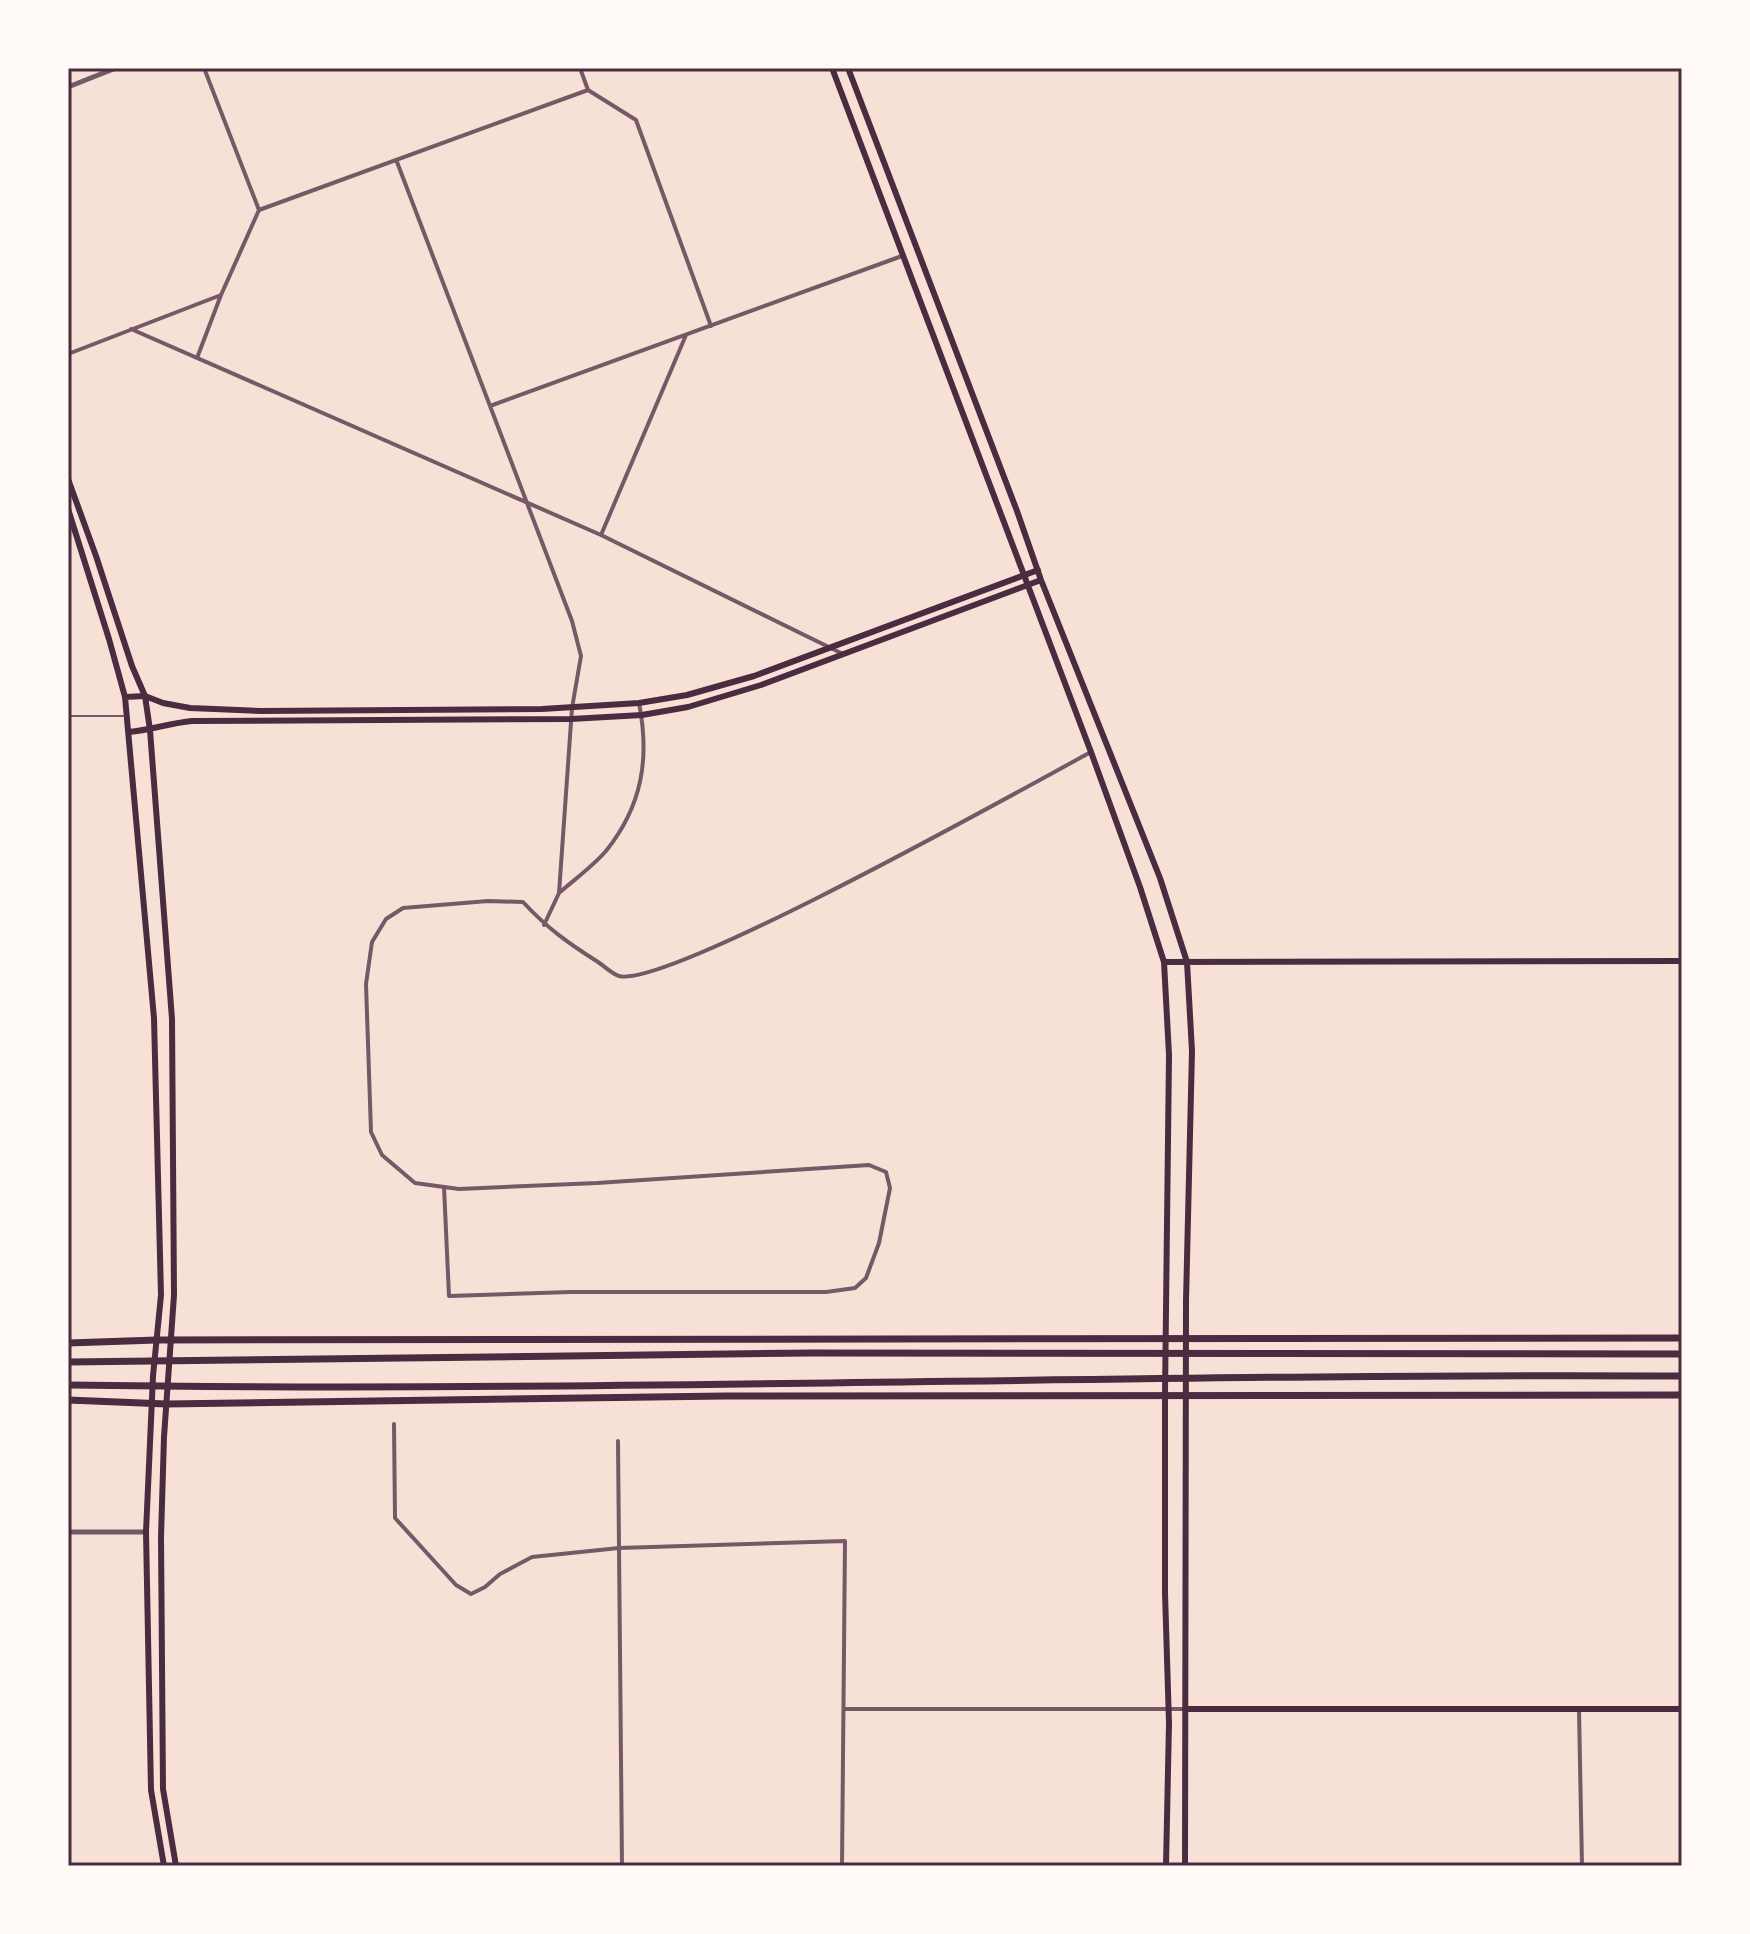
<svg xmlns="http://www.w3.org/2000/svg" width="1750" height="1934" viewBox="0 0 1750 1934" font-family="'Source Sans 3',sans-serif">
	<style>
		.lines { fill: none; stroke-linecap: round; stroke-linejoin: round }
		.service { stroke: #755966; stroke-width: 2 }
		.minor { stroke: #755966; stroke-width: 4 }
		.tertiary { stroke: #755966; stroke-width: 5 }
		.secondary { stroke: #4a2c40; stroke-width: 6 }
		.primary { stroke: #4a2c40; stroke-width: 7 }
		.trunk { stroke: #4a2c40; stroke-width: 7 }
		.neatline { fill: none; stroke: #4a2c40; stroke-width: 3 }
	</style>
	<rect width="100%" height="100%" fill="#f7e1d7"/>
	<g class="lines">
		<path class="service" d="M 68,716 L 123,716"/>
		<path class="minor" d="M 580,68 L 588,90 L 636,120 L 711,326
			M 397,162 L 572,621 L 581,656 L 572,708 L 559,893 L 544,925
			M 259,210 L 588,90
			M 131,329 L 601,535 L 843,654
			M 68,354 L 221,295
			M 197,358 L 221,295 L 259,210 L 204,68
			M 490,406 L 902,256
			M 601,535 L 686,335
			M 559,893 C 575,879 592,867 606,851 C 642,806 650,759 639,703
			M 444,1187 L 449,1296 L 571,1292 L 826,1292 L 855,1288 L 866,1278 L 879,1243 L 890,1188 L 886,1172 L 869,1165 L 597,1183 L 459,1189 L 415,1183 L 382,1155 L 371,1132 L 366,984 L 372,942 L 386,919 L 403,908 L 488,901 L 523,902 C 547,928 568,943 598,962 C 604,966 612,974 619,976 C 667,989 1026,787 1091,752
			M 394,1424 L 395,1518 L 456,1585 L 471,1594 L 485,1587 L 500,1574 L 532,1557 L 619,1548 L 845,1541 L 842,1866
			M 618,1441 L 622,1866
			M 844,1709 L 1185,1709
			M 1579,1710 L 1582,1866"/>
		<path class="tertiary" d="M 68,87 L 116,68
			M 68,1532 L 146,1532"/>
		<path class="secondary" d="M 832,68 L 1091,752 L 1140,887 L 1164,962 L 1169,1055 L 1165,1395 L 1165,1593 L 1169,1723 L 1166,1866
			M 848,68 L 1017,511 L 1041,580 L 1160,878 L 1187,962 L 1192,1051 L 1186,1301 L 1185,1866
			M 68,479 L 96,556 L 132,666 L 145,696 L 150,730 L 172,1019 L 174,1295 L 164,1437 L 161,1537 L 163,1789 L 176,1866
			M 68,509 L 109,639 L 125,697 L 154,1018 L 161,1295 L 153,1376 L 146,1532 L 151,1790 L 164,1866
			M 125,697 L 145,696 L 163,703 L 190,708 L 260,711 L 542,709 L 639,703 L 687,695 L 754,676 L 1038,570
			M 129,732 C 151,730 170,723 192,721 L 571,719 L 642,715 L 688,707 L 761,685 L 1041,580
			M 1164,962 L 1682,961
			M 1185,1709 L 1682,1709"/>
		<path class="primary" d="M 68,1343 L 157,1340 L 1682,1338
			M 68,1400 L 166,1404 L 725,1396 L 1682,1395"/>
		<path class="trunk" d="M 68,1362 L 811,1353 L 1682,1354
			M 68,1385 C 606,1393 1144,1373 1682,1376"/>
	</g>
	<rect width="1750" height="1934" fill="none" stroke="#fffaf5" stroke-width="140"/>
	<rect x="70" y="70" width="1610" height="1794" class="neatline"/>
</svg>
